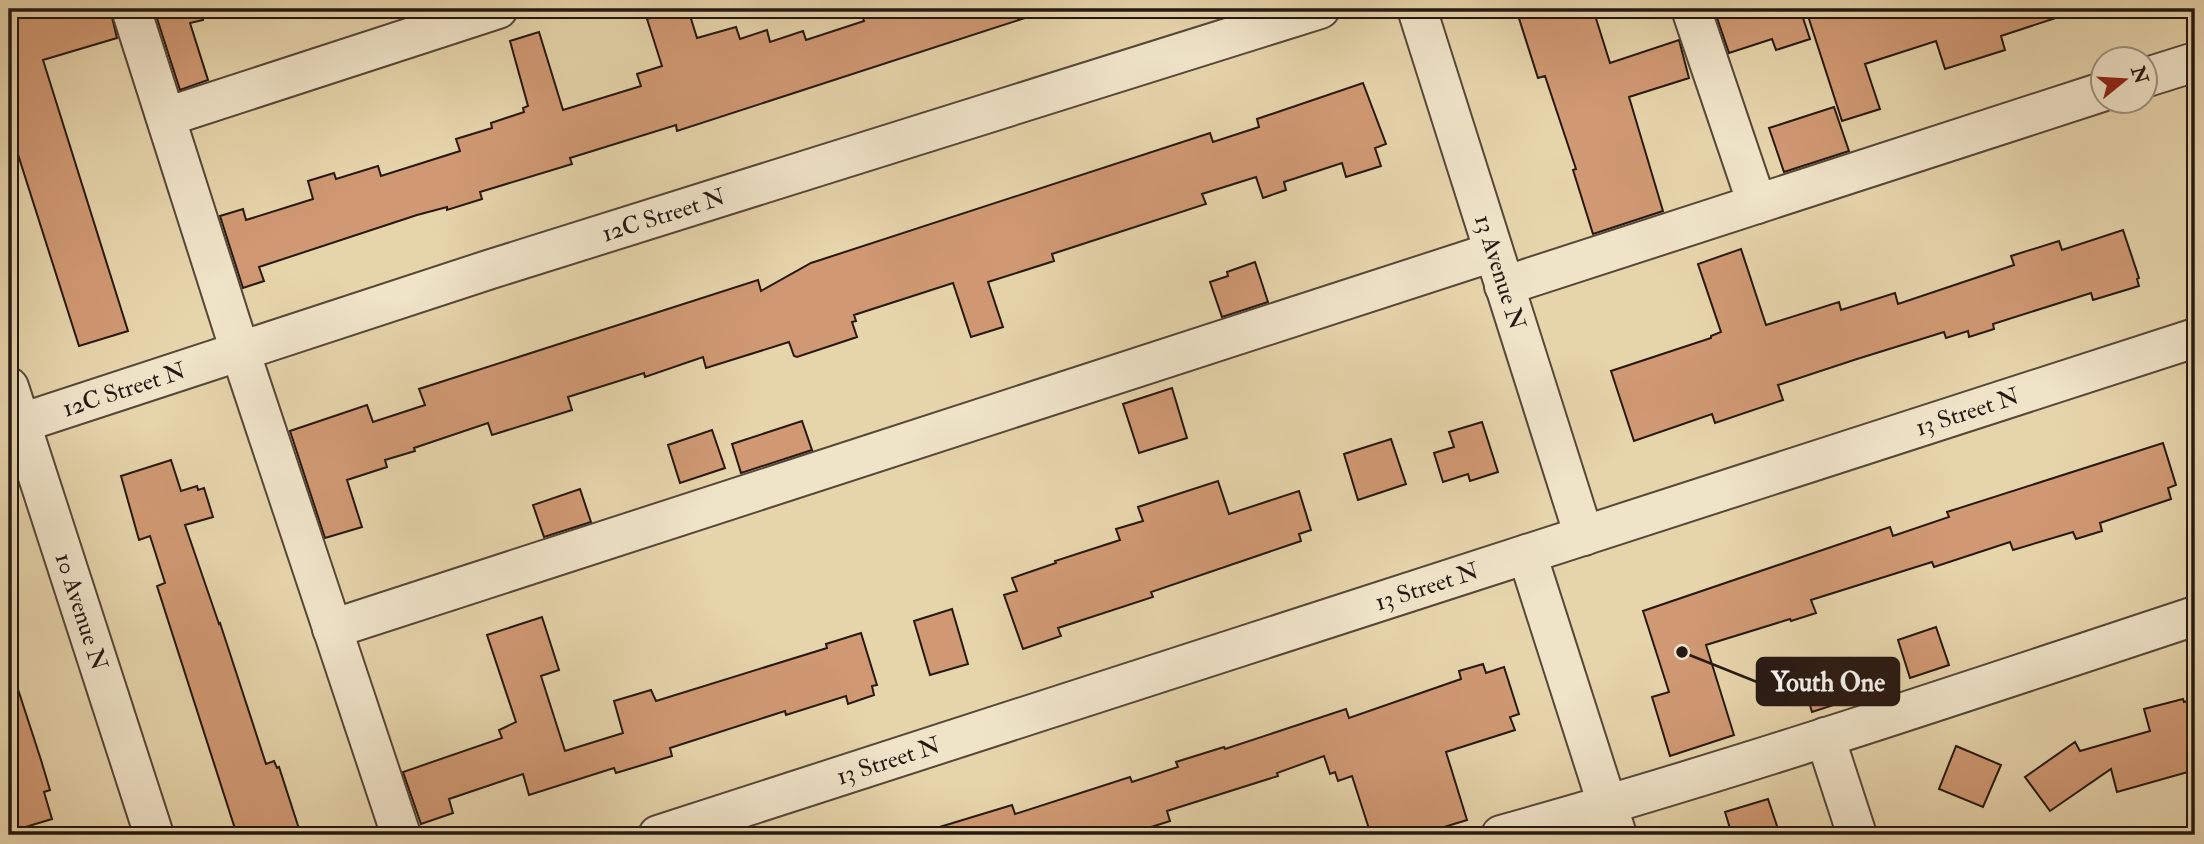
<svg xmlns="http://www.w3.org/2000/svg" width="2204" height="844" viewBox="0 0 2204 844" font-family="'IM FELL Double Pica',serif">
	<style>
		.building { fill: #d09973; stroke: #261812; stroke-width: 2 }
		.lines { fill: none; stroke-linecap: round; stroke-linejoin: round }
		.minor-casing { stroke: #564738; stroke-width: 42 }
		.minor { stroke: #efe3c8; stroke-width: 38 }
		.labels { text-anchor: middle; stroke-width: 6; stroke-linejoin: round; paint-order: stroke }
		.street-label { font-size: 24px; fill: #261812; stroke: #efe3c8 }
		.leader { fill: none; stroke: #261812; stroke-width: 2.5 }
		.callout-dot { fill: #261812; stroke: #efe3c8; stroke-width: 2.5 }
		.callout { fill: #261812; stroke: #261812; stroke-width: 2.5 }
		.callout-label { font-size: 26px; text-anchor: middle; font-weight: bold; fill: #fff }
	</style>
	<rect width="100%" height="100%" fill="#e6d4ab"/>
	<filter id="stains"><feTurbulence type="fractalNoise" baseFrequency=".00286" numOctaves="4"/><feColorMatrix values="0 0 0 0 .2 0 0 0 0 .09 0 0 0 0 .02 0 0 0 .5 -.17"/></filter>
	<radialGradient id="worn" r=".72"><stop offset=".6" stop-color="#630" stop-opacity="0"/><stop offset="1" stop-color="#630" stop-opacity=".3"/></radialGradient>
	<path class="building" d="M 9,9 L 110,9 L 117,38 L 43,60 L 128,331 L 79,346 L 13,139 L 9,140 Z
		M 154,9 L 201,9 L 203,20 L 190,23 L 208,80 L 180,90 Z
		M 651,9 L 688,9 L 697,38 L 736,27 L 740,39 L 767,30 L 770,42 L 803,31 L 806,40 L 864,21 L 860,9 L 1033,9 L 1034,15 L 677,131 L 676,125 L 570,158 L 572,164 L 480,192 L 482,199 L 447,210 L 447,207 L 417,215 L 259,267 L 264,281 L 243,288 L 220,216 L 243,209 L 246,220 L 313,199 L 308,181 L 334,173 L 336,179 L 378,166 L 381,176 L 460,151 L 456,139 L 492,128 L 491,123 L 524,112 L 523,108 L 528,106 L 510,41 L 539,32 L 563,110 L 641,86 L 637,74 L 662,66 L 647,19 L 653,17 Z
		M 1516,9 L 1593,9 L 1610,63 L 1679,40 L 1689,78 L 1629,97 L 1663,211 L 1593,234 L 1573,170 L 1576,169 L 1545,76 L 1538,78 Z
		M 1714,9 L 1800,9 L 1810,39 L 1776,50 L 1772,39 L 1729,53 Z
		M 1832,9 L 2067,9 L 2068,14 L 2001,36 L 2005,50 L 1945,69 L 1936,41 L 1865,64 L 1880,109 L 1842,121 L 1808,16 Z
		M 1363,83 L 1386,144 L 1375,148 L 1381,166 L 1346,177 L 1342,163 L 1284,182 L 1286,190 L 1263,198 L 1256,177 L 1202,194 L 1206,204 L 1052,254 L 1054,261 L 988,282 L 1003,327 L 971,337 L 953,283 L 854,315 L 856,321 L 852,322 L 857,337 L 797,357 L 794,356 L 789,342 L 706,368 L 703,357 L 645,377 L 644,373 L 568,397 L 572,410 L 492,435 L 488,423 L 414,448 L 415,451 L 385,460 L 387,467 L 347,480 L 362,527 L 325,538 L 290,431 L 367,405 L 373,422 L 425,405 L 419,389 L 758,280 L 761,291 L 811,263 L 1210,133 L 1213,142 L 1259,127 L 1257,119 Z
		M 1834,107 L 1849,151 L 1784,172 L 1769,128 Z
		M 2123,230 L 2139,278 L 2137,279 L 2139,286 L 2093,300 L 2091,293 L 1993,324 L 1994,329 L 1969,337 L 1968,331 L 1946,338 L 1944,332 L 1857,359 L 1778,385 L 1783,400 L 1715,423 L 1712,414 L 1634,441 L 1611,371 L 1711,338 L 1711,336 L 1721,332 L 1698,264 L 1741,249 L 1766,325 L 1839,302 L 1841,310 L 1895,293 L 1898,304 L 2014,265 L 2011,256 L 2059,241 L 2062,250 Z
		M 1255,262 L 1268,302 L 1222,317 L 1210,282 L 1228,276 L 1227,272 Z
		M 1172,388 L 1187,438 L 1139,453 L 1123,404 Z
		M 802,421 L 812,450 L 741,473 L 732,444 Z
		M 1482,422 L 1498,472 L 1470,481 L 1468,474 L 1443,482 L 1434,453 L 1454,447 L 1449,432 Z
		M 712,430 L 725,468 L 680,483 L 668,445 Z
		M 1391,439 L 1406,484 L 1358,500 L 1344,454 Z
		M 2163,443 L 2176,485 L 2168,488 L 2171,499 L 2100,523 L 2102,531 L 2076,539 L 2073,532 L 2013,550 L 2010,542 L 1934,567 L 1932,562 L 1811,600 L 1816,613 L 1791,621 L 1790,619 L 1706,645 L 1734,735 L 1670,756 L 1652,697 L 1669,692 L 1643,611 L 1890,527 L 1893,536 L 1949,517 L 1947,512 Z
		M 171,460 L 181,491 L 197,486 L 198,490 L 204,488 L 213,517 L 185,525 L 219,624 L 220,623 L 266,764 L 274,761 L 277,768 L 279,767 L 301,835 L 237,835 L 157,586 L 165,583 L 150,536 L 139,540 L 121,476 Z
		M 1218,481 L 1229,514 L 1299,491 L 1311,530 L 1299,534 L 1301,541 L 1151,592 L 1153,597 L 1058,628 L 1061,636 L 1023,649 L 1004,595 L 1017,591 L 1012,578 L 1056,563 L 1055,561 L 1120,540 L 1116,529 L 1143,521 L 1138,507 Z
		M 580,489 L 591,522 L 544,537 L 533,505 Z
		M 952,609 L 968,664 L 930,675 L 914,621 Z
		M 542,617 L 559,670 L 541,676 L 565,751 L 623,733 L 614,701 L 651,690 L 656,701 L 827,648 L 826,644 L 861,633 L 877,685 L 872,686 L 874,695 L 848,704 L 846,696 L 786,715 L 785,711 L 670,748 L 672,756 L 616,773 L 614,768 L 529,795 L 523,774 L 449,799 L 453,813 L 421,824 L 403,772 L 502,738 L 499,730 L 516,722 L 487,635 Z
		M 1936,627 L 1949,665 L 1910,678 L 1898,640 Z
		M 1849,658 L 1861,696 L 1812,712 L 1800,673 Z
		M 1483,664 L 1486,673 L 1504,667 L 1519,714 L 1510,717 L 1515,730 L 1446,752 L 1467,820 L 1418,835 L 1371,835 L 1352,776 L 1338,781 L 1335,772 L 1330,774 L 1324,756 L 1277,773 L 1278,776 L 1167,811 L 1170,821 L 1126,835 L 934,835 L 933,829 L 1012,805 L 1015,814 L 1130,777 L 1132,782 L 1178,767 L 1176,762 L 1224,747 L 1225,749 L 1346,709 L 1349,718 L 1461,679 L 1459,671 Z
		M 9,677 L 14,677 L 41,760 L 50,790 L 44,792 L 52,819 L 9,832 Z
		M 2183,699 L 2184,702 L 2195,699 L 2195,770 L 2117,792 L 2111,769 L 2050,811 L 2025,777 L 2075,742 L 2080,751 L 2150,731 L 2144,709 Z
		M 1956,746 L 2001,765 L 1983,807 L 1939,789 Z
		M 1768,799 L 1780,835 L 1732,835 L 1725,812 Z"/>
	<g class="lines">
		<g class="minor-casing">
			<g id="minor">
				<path d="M 131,9 L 240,351 L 401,835"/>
				<path id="s1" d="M 1417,9 L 1584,536"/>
				<path d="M 1691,9 L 1757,204"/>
				<path d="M 2144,78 L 2195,62"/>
				<path d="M 166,117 L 498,9"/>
				<path d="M 1504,286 L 2102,92"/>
				<path id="s2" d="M 9,387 L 154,835"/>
				<path id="s3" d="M 9,427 L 491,269 L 1320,9"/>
				<path d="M 1527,554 L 1617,835"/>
				<path d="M 332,629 L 1493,252"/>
				<path d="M 1825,737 L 1857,835"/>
				<path id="s4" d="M 658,835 L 2195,338"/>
				<path d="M 1501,835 C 1735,770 1965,692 2195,616"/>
			</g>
		</g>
		<use href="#minor" class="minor"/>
	</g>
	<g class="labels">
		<g class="street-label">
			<text dy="8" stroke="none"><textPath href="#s3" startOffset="688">12C Street N</textPath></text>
			<text dy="8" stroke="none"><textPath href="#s1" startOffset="276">13 Avenue N</textPath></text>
			<text dy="8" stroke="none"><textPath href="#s3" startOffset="121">12C Street N</textPath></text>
			<text dy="8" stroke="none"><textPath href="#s4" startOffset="1376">13 Street N</textPath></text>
			<text dy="8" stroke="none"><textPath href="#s4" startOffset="808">13 Street N</textPath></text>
			<text dy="8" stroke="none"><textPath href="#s2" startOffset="236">10 Avenue N</textPath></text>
			<text dy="8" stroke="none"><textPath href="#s4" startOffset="242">13 Street N</textPath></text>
		</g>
	</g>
	<path class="leader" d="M1682 652L1757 682"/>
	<circle class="callout-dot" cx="1682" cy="652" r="7"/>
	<rect class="callout" x="1757" y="658" width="142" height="47" rx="7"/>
	<g class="callout-label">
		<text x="1828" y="691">Youth One</text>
	</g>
	<rect width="2204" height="844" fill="none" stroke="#e6d4ab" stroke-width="35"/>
	<rect x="10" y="10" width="2183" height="823" fill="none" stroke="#261812" stroke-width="3.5"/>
	<rect x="18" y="18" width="2169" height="809" fill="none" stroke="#261812" stroke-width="2"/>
	<g transform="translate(2124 80) rotate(72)"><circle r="33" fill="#efe3c8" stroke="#9f927f" stroke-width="2"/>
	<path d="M0-5L12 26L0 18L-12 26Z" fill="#8f2418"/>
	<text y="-10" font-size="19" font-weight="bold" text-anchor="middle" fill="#261812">N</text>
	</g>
	<rect width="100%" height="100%" filter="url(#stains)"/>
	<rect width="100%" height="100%" fill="url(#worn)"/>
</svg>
